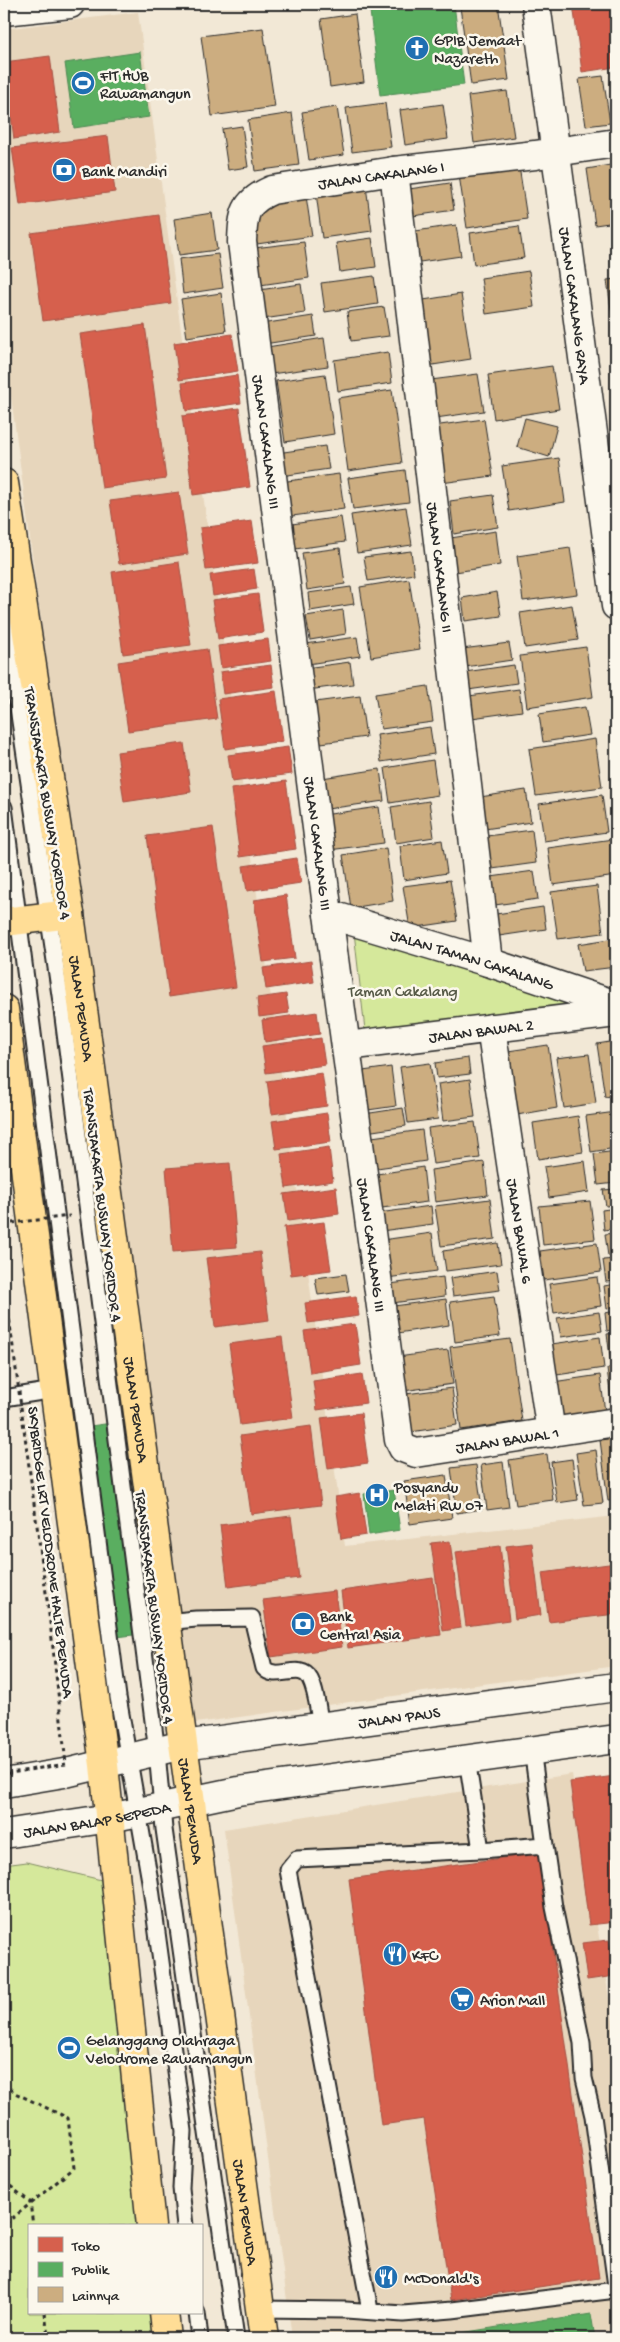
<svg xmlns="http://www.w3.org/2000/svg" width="620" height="2342" viewBox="0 0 620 2342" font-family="'Gochi Hand',sans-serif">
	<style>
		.built { fill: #e7d6bc }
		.green { fill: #d5e89b; stroke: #808a63 }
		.shops { fill: #d6604d; stroke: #a35043 }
		.public { fill: #5aae61; stroke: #4c8751 }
		.building { fill: #ccad80; stroke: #2b2b2b }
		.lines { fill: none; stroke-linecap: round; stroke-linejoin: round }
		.service-casing { stroke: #2b2b2b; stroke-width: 19 }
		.minor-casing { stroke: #2b2b2b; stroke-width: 31 }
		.secondary-casing { stroke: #2b2b2b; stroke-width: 31 }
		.primary-casing { stroke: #2b2b2b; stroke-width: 31 }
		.path { stroke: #2b2b2b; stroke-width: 3; stroke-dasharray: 4 4; stroke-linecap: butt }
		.service { stroke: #fbf7ec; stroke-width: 15 }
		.minor { stroke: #fbf7ec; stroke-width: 28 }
		.secondary { stroke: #fbf7ec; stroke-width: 28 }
		.primary { stroke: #ffdd96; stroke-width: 28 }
		.path-bridge { stroke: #2b2b2b; stroke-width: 3; stroke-dasharray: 4 4; stroke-linecap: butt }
		.labels { text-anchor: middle; stroke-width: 5; stroke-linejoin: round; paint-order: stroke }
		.poi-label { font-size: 16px; fill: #2b2b2b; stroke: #fbf7ec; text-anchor: start }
		.street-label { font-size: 16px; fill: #2b2b2b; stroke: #fbf7ec }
		.park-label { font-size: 16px; fill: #565a47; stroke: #fbf7ec }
	</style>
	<rect width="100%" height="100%" fill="#f2e8d6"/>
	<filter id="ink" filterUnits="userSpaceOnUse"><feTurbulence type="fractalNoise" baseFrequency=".02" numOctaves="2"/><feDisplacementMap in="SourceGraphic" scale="10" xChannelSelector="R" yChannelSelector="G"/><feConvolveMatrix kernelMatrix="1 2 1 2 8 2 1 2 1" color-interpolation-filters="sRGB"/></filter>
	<g filter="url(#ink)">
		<path class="built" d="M 138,12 L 345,1546 L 616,1516 L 616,1666 L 188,1724 L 4,344 L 4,29 Z
			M 572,1774 L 616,2040 L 616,2338 L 292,2338 L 224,1829 Z"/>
		<path class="green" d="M 354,932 L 595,1003 L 366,1039 Z
			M 27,1862 L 118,1884 L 151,2226 L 29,2226 L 29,2313 L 164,2313 L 167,2338 L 4,2338 L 4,1865 Z"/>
		<path class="shops" d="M 573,4 L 616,4 L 616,67 L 582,72 Z
			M 50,56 L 60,132 L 14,139 L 4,62 Z
			M 108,136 L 115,192 L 20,205 L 12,148 Z
			M 159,215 L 171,303 L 43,321 L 31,233 Z
			M 145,325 L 166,479 L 102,488 L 80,334 Z
			M 232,334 L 238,371 L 179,380 L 174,343 Z
			M 237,375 L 241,403 L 186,411 L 182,383 Z
			M 239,408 L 250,487 L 193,495 L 182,416 Z
			M 179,492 L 188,554 L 119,564 L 110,501 Z
			M 252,521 L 258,563 L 206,570 L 200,528 Z
			M 179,562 L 191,645 L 123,654 L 112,572 Z
			M 254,569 L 257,589 L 213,596 L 210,575 Z
			M 258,594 L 263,632 L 218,639 L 212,600 Z
			M 268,639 L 271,661 L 221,668 L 218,646 Z
			M 207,649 L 217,719 L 128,731 L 118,662 Z
			M 271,665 L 274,687 L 223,694 L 220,672 Z
			M 276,691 L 283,741 L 225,749 L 218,699 Z
			M 184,743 L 191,792 L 124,802 L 117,752 Z
			M 288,747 L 292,774 L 232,782 L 228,755 Z
			M 286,781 L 296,849 L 240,857 L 231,789 Z
			M 213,827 L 236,987 L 169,997 L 147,836 Z
			M 297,858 L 301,883 L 247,891 L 243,866 Z
			M 286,895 L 295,958 L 263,962 L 254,900 Z
			M 311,961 L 314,982 L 266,989 L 263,968 Z
			M 286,994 L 289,1013 L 259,1017 L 257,998 Z
			M 317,1012 L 320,1034 L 265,1042 L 262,1020 Z
			M 321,1038 L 325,1065 L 266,1073 L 262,1046 Z
			M 322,1073 L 327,1106 L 272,1114 L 267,1081 Z
			M 327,1113 L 331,1142 L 276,1149 L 272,1121 Z
			M 329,1147 L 333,1181 L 286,1188 L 281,1154 Z
			M 230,1163 L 237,1247 L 173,1252 L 166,1168 Z
			M 336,1187 L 339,1214 L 288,1221 L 284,1194 Z
			M 324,1222 L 331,1270 L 291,1275 L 284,1227 Z
			M 260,1252 L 269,1320 L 215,1327 L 206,1258 Z
			M 356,1296 L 359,1316 L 308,1323 L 305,1303 Z
			M 355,1324 L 361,1365 L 310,1373 L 304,1331 Z
			M 282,1337 L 293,1418 L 240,1425 L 229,1344 Z
			M 362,1374 L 366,1403 L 317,1410 L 313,1381 Z
			M 361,1413 L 368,1463 L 328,1469 L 321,1418 Z
			M 311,1426 L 321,1505 L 251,1514 L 240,1436 Z
			M 360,1493 L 366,1535 L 341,1539 L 335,1497 Z
			M 291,1516 L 299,1578 L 228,1587 L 220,1525 Z
			M 450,1541 L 461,1628 L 443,1631 L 431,1543 Z
			M 532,1543 L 541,1615 L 515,1619 L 506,1546 Z
			M 500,1546 L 509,1620 L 466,1626 L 456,1552 Z
			M 616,1563 L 616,1614 L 549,1622 L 542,1573 Z
			M 433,1578 L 441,1635 L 348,1648 L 341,1591 Z
			M 335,1591 L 342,1647 L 271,1657 L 263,1600 Z
			M 615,1776 L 616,1922 L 589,1925 L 570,1782 Z
			M 539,1853 L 599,2278 L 451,2300 L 424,2119 L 381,2125 L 349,1879 Z
			M 609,1940 L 615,1976 L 587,1980 L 582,1943 Z"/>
		<path class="public" d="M 436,4 L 454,4 L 464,85 L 380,95 L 370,11 Z
			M 140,52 L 149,117 L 74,128 L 65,63 Z
			M 112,1423 L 124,1509 L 116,1510 L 117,1519 L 125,1518 L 137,1612 L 130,1613 L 133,1635 L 117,1637 L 97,1523 L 103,1522 L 102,1511 L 95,1512 L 83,1427 Z
			M 394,1490 L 400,1530 L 369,1535 L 364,1494 Z
			M 591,2314 L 595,2338 L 430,2338 L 554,2318 L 554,2320 Z"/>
		<path class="building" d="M 482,4 L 498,4 L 509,80 L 471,85 L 460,7 Z
			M 355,14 L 364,82 L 330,87 L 321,19 Z
			M 263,28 L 275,107 L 212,116 L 201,36 Z
			M 603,76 L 610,123 L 586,126 L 579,79 Z
			M 616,77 L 616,109 L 612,78 Z
			M 507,91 L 514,137 L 474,143 L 468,96 Z
			M 385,103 L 391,147 L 352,152 L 346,108 Z
			M 443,104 L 448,139 L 405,145 L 400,110 Z
			M 337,107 L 344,155 L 309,160 L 302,112 Z
			M 292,113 L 299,165 L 255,171 L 248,120 Z
			M 242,126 L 248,167 L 228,170 L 222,129 Z
			M 616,164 L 616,222 L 595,225 L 587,169 Z
			M 519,166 L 527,219 L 467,228 L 459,175 Z
			M 450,183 L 454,210 L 406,217 L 402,190 Z
			M 366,186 L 372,231 L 322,238 L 316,193 Z
			M 306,196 L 312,236 L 257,244 L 250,203 Z
			M 212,213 L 217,250 L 179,255 L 174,219 Z
			M 456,225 L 461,256 L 413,263 L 409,232 Z
			M 519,226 L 524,258 L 474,265 L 470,233 Z
			M 372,238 L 376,267 L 340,272 L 336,243 Z
			M 304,242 L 309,278 L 260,285 L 254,248 Z
			M 218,254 L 223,288 L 183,294 L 179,259 Z
			M 529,271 L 534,307 L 486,314 L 481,278 Z
			M 374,276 L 378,304 L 325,312 L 321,283 Z
			M 616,279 L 616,315 L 612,316 L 607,280 Z
			M 301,284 L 305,313 L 263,319 L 259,290 Z
			M 221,293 L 226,331 L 187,337 L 181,299 Z
			M 461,294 L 471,359 L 420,367 L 411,302 Z
			M 384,307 L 389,336 L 351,341 L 347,312 Z
			M 313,316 L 316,336 L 264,344 L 261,324 Z
			M 616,325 L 616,352 L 615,352 L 612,326 Z
			M 324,338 L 328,366 L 271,374 L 267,347 Z
			M 388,352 L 392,383 L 338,391 L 334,360 Z
			M 552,366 L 559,409 L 494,419 L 488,375 Z
			M 325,374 L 334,434 L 285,442 L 276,381 Z
			M 478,374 L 484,411 L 429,419 L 423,381 Z
			M 392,390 L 402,463 L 348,471 L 338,398 Z
			M 525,418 L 557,426 L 549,457 L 517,447 Z
			M 484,419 L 493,476 L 441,483 L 433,426 Z
			M 325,446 L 329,469 L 281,476 L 277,453 Z
			M 559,458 L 565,502 L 509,511 L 502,466 Z
			M 405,470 L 409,502 L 353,509 L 348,478 Z
			M 339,474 L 344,509 L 285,517 L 280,482 Z
			M 493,495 L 498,527 L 454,534 L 450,501 Z
			M 406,507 L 412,545 L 357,553 L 351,515 Z
			M 341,517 L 345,542 L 295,549 L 292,524 Z
			M 496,531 L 500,565 L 449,573 L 444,539 Z
			M 340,548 L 345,584 L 307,590 L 302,553 Z
			M 570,548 L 577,594 L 523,601 L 517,556 Z
			M 411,551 L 414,574 L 368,581 L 364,557 Z
			M 409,579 L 420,649 L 371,657 L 360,587 Z
			M 351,587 L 354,604 L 310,611 L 308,593 Z
			M 497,592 L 501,616 L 465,621 L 462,598 Z
			M 572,605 L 578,640 L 525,648 L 520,613 Z
			M 343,610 L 346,634 L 310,640 L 306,616 Z
			M 357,637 L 360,656 L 308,664 L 305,644 Z
			M 509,643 L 512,660 L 465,667 L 462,649 Z
			M 586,647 L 593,697 L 527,707 L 520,656 Z
			M 350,662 L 353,684 L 308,690 L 305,668 Z
			M 514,665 L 517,683 L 468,690 L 465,672 Z
			M 428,686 L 433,722 L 381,729 L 375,694 Z
			M 519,689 L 522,711 L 472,718 L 469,696 Z
			M 360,696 L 366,737 L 321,743 L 315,702 Z
			M 585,707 L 590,735 L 543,742 L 539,714 Z
			M 430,727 L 434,754 L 381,762 L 377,735 Z
			M 595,739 L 602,787 L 536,796 L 529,749 Z
			M 433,760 L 438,795 L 390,803 L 385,768 Z
			M 380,769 L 384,801 L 327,809 L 322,778 Z
			M 526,790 L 531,822 L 485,829 L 480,797 Z
			M 602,795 L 607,832 L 544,841 L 539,804 Z
			M 429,801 L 434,837 L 396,843 L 391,807 Z
			M 379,807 L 384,843 L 329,850 L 323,815 Z
			M 532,830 L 536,863 L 492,869 L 487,836 Z
			M 613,839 L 616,876 L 553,885 L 548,848 Z
			M 442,840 L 447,873 L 404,880 L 400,846 Z
			M 386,848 L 393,901 L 351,908 L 343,855 Z
			M 534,871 L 538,899 L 495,905 L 491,877 Z
			M 450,880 L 457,921 L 410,928 L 403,886 Z
			M 597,886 L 603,933 L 558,939 L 551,892 Z
			M 543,907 L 546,929 L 499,936 L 496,914 Z
			M 616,938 L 616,967 L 583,971 L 578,944 Z
			M 616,1041 L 616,1095 L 605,1097 L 597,1044 Z
			M 548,1045 L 557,1108 L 517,1115 L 508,1051 Z
			M 589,1054 L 596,1103 L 564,1108 L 556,1058 Z
			M 468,1058 L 470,1074 L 437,1078 L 435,1063 Z
			M 430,1063 L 438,1119 L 408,1123 L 400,1067 Z
			M 391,1067 L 396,1106 L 361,1111 L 356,1072 Z
			M 470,1079 L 475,1117 L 443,1121 L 438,1084 Z
			M 403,1108 L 406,1126 L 366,1132 L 364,1114 Z
			M 616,1112 L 616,1148 L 591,1152 L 586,1116 Z
			M 578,1116 L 583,1152 L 538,1159 L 533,1123 Z
			M 475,1122 L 480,1158 L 433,1164 L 428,1128 Z
			M 422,1130 L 426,1161 L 377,1168 L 372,1137 Z
			M 616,1151 L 616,1183 L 598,1185 L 594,1154 Z
			M 585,1161 L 589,1192 L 549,1198 L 544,1167 Z
			M 484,1162 L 488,1195 L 435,1202 L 431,1170 Z
			M 423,1167 L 427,1202 L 382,1208 L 377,1174 Z
			M 616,1189 L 616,1205 L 606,1206 L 603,1190 Z
			M 490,1199 L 495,1239 L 441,1246 L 435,1206 Z
			M 590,1201 L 595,1239 L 543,1245 L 539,1206 Z
			M 431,1206 L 433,1224 L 381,1231 L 378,1213 Z
			M 616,1208 L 616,1228 L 604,1230 L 602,1210 Z
			M 432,1233 L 437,1271 L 387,1278 L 382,1240 Z
			M 616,1233 L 616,1255 L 608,1256 L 605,1234 Z
			M 498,1243 L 501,1264 L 446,1271 L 443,1251 Z
			M 597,1243 L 601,1272 L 544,1280 L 540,1251 Z
			M 616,1259 L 616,1281 L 606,1282 L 603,1260 Z
			M 497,1271 L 500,1290 L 453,1296 L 450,1278 Z
			M 346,1274 L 349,1291 L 318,1295 L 315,1278 Z
			M 443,1277 L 445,1296 L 392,1303 L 390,1284 Z
			M 597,1277 L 601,1306 L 554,1313 L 549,1284 Z
			M 616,1284 L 616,1307 L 607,1309 L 604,1286 Z
			M 494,1296 L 500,1336 L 455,1342 L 450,1302 Z
			M 446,1299 L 449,1325 L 398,1333 L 394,1306 Z
			M 616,1311 L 616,1329 L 607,1331 L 605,1313 Z
			M 599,1312 L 602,1331 L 561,1337 L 557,1318 Z
			M 616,1333 L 616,1364 L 611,1364 L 607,1334 Z
			M 600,1337 L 604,1368 L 550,1376 L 545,1345 Z
			M 510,1339 L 522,1421 L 461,1430 L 450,1347 Z
			M 448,1350 L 453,1384 L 396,1392 L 391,1358 Z
			M 616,1368 L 616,1413 L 613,1414 L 607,1369 Z
			M 600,1375 L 605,1412 L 559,1418 L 553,1382 Z
			M 452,1388 L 457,1425 L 404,1433 L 398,1395 Z
			M 616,1438 L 616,1500 L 608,1501 L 600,1440 Z
			M 596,1450 L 603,1503 L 584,1505 L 576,1453 Z
			M 547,1454 L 553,1500 L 516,1505 L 509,1460 Z
			M 572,1459 L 578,1500 L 557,1503 L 551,1462 Z
			M 503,1462 L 509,1507 L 487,1510 L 481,1465 Z
			M 476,1465 L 482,1509 L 457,1513 L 451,1468 Z
			M 446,1475 L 452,1518 L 410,1524 L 404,1481 Z"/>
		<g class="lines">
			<g class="service-casing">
				<path id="service" d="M 4,612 L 61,1002 L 157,1752 L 164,1829 L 236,2338
					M 4,807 L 118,1697 L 150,1881 L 184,2131 L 181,2188 L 185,2226
					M 4,1398 L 54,1390
					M 165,1622 L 196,1619 L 252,1618 L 264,1668 C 276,1682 301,1661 310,1679 C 317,1692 318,1712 321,1726
					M 532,1749 L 545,1845
					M 481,1850 L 545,1845 L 554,1907 L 582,2043 L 584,2078 L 593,2116 L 616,2286
					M 259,2309 L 346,2310 L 403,2314 L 452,2310 L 616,2290
					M 370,2310 L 288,1870 L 297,1859 L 481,1850 L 467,1759
					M 197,2313 L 200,2338"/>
			</g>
			<g class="minor-casing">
				<g id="minor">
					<path id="s1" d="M 536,4 L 616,606"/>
					<path d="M 4,11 L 70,4"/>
					<path id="s2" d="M 616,143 L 535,155 L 394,171 L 272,190 C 244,202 243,214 242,242 L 328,914 L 399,1440 L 403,1448 L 416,1453 L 616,1422"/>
					<path id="s3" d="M 394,171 L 488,962"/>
					<path id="s4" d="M 328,914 L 488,962 L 616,1005"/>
					<path id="s5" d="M 491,1028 L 551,1433"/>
					<path id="s6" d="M 347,1046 L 616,1013"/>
				</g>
			</g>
			<g class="secondary-casing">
				<g id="secondary">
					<path id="s7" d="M 4,1783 L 70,1772 L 183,1745 L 616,1687"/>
					<path id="s8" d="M 4,1834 L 110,1818 L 238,1791 L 616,1739"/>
				</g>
			</g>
			<g class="primary-casing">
				<g id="primary">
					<path id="s9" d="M 4,483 L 70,914 L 264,2338"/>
					<path d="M 4,922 L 70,914"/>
					<path d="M 4,1009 L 104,1765 L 151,2226"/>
					<path d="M 164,2313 L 167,2338"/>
				</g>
			</g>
			<path class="path" d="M 4,2083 L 15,2093 L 68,2118 L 74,2168 L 4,2225
				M 4,2181 L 30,2202 L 33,2226
				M 45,2313 L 48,2336 L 46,2338"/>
			<use href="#service" class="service"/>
			<use href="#minor" class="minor"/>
			<use href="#secondary" class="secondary"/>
			<use href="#primary" class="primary"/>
			<path class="path-bridge" d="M 4,1224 L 70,1216
				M 4,1280 L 51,1630 L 66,1764 L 4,1774"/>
		</g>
	</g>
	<defs>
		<g id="church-disc" transform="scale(1.25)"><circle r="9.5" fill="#1f6fb2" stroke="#fbf7ec"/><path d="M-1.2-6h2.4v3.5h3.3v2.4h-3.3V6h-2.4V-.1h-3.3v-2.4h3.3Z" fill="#fff"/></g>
		<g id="stadium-disc" transform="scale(1.25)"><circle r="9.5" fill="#1f6fb2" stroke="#fbf7ec"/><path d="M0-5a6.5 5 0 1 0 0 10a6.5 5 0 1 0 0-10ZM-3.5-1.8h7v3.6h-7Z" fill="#fff"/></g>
		<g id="bank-disc" transform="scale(1.25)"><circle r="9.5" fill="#1f6fb2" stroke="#fbf7ec"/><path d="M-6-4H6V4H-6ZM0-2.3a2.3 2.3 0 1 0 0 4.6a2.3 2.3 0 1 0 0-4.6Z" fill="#fff"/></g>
		<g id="hospital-disc" transform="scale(1.25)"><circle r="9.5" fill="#1f6fb2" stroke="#fbf7ec"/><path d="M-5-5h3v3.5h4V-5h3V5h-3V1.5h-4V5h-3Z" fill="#fff"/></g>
		<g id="restaurant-disc" transform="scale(1.25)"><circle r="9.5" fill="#1f6fb2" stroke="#fbf7ec"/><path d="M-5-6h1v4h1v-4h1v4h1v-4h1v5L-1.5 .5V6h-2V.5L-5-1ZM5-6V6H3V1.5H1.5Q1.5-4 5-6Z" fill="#fff"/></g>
		<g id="supermarket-disc" transform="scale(1.25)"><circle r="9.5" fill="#1f6fb2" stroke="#fbf7ec"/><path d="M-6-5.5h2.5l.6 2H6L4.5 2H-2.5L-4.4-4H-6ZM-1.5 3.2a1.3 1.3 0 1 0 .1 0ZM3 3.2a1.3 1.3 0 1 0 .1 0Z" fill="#fff"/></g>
	</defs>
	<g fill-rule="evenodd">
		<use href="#church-disc" x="417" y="48"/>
		<use href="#stadium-disc" x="83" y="83"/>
		<use href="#bank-disc" x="64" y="170"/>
		<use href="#hospital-disc" x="377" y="1495"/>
		<use href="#bank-disc" x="303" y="1624"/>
		<use href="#restaurant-disc" x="395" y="1954"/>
		<use href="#supermarket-disc" x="462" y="1999"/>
		<use href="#stadium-disc" x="69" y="2048"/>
		<use href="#restaurant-disc" x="386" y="2277"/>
	</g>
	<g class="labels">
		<g class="poi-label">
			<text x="434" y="45">GPIB Jemaat<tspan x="434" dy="18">Nazareth</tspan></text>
			<text x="100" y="80">FIT HUB<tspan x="100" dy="18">Rawamangun</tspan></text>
			<text x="82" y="176">Bank Mandiri</text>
			<text x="394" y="1492">Posyandu<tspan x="394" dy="18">Melati RW 07</tspan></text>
			<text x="320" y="1621">Bank<tspan x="320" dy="18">Central Asia</tspan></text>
			<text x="412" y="1960">KFC</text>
			<text x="480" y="2005">Arion Mall</text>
			<text x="86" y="2045">Gelanggang Olahraga<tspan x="86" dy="18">Velodrome Rawamangun</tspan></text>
			<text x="404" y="2283">McDonald's</text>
		</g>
		<g class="street-label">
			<text transform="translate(381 174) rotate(-8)" y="6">JALAN CAKALANG I</text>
			<text dy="6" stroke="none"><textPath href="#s1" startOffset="304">JALAN CAKALANG RAYA</textPath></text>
			<text dy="6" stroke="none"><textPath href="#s2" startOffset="614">JALAN CAKALANG III</textPath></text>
			<text dy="6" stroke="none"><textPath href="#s3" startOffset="399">JALAN CAKALANG II</textPath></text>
			<text transform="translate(49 803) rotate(81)" y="6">TRANSJAKARTA BUSWAY KORIDOR 4</text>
			<text dy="6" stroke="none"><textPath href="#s2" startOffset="1019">JALAN CAKALANG III</textPath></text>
			<text dy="6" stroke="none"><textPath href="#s4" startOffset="151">JALAN TAMAN CAKALANG</textPath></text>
			<text dy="6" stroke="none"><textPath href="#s9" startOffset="531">JALAN PEMUDA</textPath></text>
			<text dy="6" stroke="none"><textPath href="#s6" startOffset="135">JALAN BAWAL 2</textPath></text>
			<text transform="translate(104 1205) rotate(83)" y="6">TRANSJAKARTA BUSWAY KORIDOR 4</text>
			<text dy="6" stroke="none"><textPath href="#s5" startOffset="205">JALAN BAWAL 6</textPath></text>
			<text dy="6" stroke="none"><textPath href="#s2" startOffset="1424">JALAN CAKALANG III</textPath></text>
			<text dy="6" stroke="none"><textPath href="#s9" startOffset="936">JALAN PEMUDA</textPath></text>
			<text dy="6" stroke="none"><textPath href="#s2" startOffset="1736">JALAN BAWAL 1</textPath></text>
			<text transform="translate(52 1552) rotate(83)" y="6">SKYBRIDGE LRT VELODROME HALTE PEMUDA</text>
			<text transform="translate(156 1607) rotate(83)" y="6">TRANSJAKARTA BUSWAY KORIDOR 4</text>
			<text dy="6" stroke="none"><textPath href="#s7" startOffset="401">JALAN PAUS</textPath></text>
			<text dy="6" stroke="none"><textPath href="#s9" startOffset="1341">JALAN PEMUDA</textPath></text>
			<text dy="6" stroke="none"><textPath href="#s8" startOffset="94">JALAN BALAP SEPEDA</textPath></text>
			<text dy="6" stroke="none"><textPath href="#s9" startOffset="1746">JALAN PEMUDA</textPath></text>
		</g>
		<g class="park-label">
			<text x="403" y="996">Taman Cakalang</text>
		</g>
	</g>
	<rect width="620" height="2342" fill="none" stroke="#fbf7ec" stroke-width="20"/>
	<rect x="10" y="10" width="600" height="2322" fill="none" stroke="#2b2b2b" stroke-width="2" filter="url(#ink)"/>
	<rect x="28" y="2224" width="175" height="90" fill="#fbf7ec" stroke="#a8a59f"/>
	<rect x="38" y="2237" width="25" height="15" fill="#d6604d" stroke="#a8a59f"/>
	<text x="72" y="2250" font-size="15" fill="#2b2b2b">Toko</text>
	<rect x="38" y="2262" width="25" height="15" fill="#5aae61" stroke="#a8a59f"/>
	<text x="72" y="2274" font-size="15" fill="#2b2b2b">Publik</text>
	<rect x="38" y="2287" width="25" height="15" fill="#ccad80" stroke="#a8a59f"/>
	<text x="72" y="2300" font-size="15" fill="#2b2b2b">Lainnya</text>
</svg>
